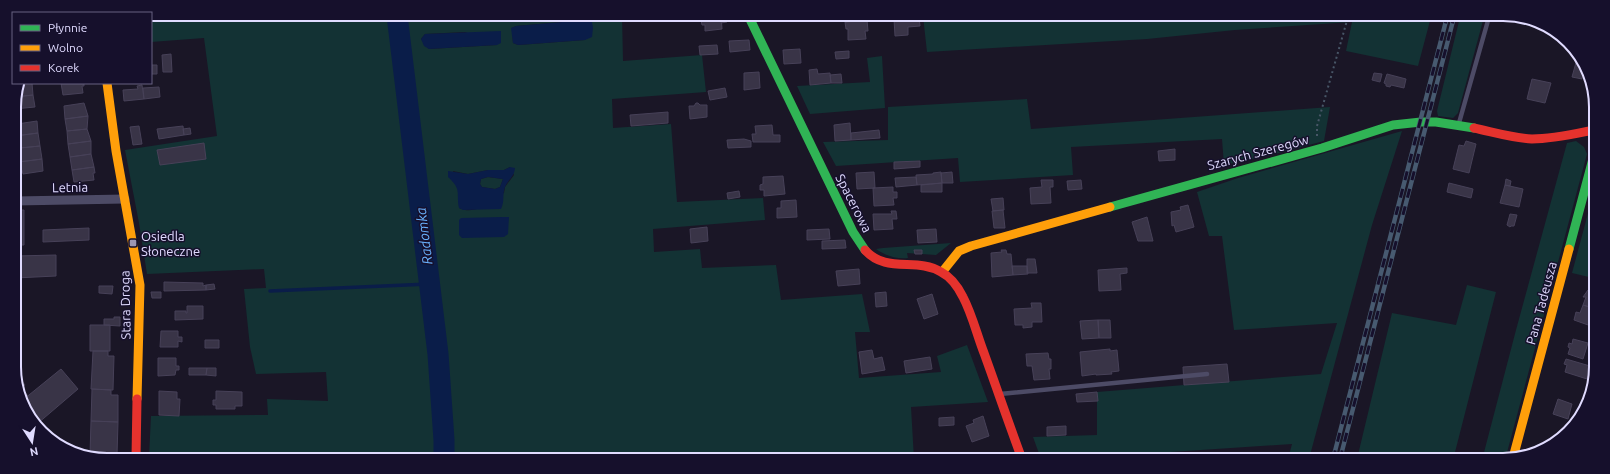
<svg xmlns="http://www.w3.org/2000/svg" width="1610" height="474" viewBox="0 0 1610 474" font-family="Ubuntu,sans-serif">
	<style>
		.green { fill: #133234; fill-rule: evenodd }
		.water { fill: #0a1d49; fill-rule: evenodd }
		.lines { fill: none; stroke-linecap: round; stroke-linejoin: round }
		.stream { stroke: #0a1d49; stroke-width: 3.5 }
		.river { stroke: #0a1d49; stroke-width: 21 }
		.building { fill: #393447; stroke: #474158 }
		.path { stroke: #485667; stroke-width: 2; stroke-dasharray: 2 3; stroke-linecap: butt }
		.lane { stroke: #4d4b66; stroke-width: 4.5 }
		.street { stroke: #4d4b66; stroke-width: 9 }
		.fast { stroke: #30b455; stroke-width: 9 }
		.slow { stroke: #ff9f0a; stroke-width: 9 }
		.jam { stroke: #e5322d; stroke-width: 9 }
		.rail-casing { stroke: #475a70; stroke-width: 4.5 }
		.rail { stroke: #16102c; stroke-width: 3; stroke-dasharray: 9; stroke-linecap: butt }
		.poi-dot { fill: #9b96b3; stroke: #16102c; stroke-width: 1.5 }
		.labels { text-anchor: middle; stroke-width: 3; stroke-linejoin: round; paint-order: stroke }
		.street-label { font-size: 13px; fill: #e0dbff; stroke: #16102c }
		.poi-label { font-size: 13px; fill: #e0dbff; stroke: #16102c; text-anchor: start }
		.water-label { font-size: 14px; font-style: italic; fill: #69b2ff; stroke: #16102c }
		.rim { fill: none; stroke: #e0dbff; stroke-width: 2 }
	</style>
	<rect width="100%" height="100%" fill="#1a1626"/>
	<path class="green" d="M 151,14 L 622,15 L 623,61 L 702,55 L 706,92 L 612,99 L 613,128 L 671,124 L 677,202 L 763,198 L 765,220 L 653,229 L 654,252 L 700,249 L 702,268 L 776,265 L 781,300 L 862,294 L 870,332 L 855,332 L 859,378 L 941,372 L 937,356 L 967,345 L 988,402 L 911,407 L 914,459 L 149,457 L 151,416 L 268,415 L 267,399 L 328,401 L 326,372 L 256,374 L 250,347 L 244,289 L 266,288 L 264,269 L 147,274 L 139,223 L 125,150 L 217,136 L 204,38 L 151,42 ZM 585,20 L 592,22 L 585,40 L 518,45 L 513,43 L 512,28 L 516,26 ZM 465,32 L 497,45 L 429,49 L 421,39 L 425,34 ZM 510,167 L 514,175 L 505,187 L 504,193 C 491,201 476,216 459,208 L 459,190 L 455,183 L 453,171 L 468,174 L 488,170 L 504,170 Z
		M 923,16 L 1431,17 L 1418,66 L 1346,51 L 1352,22 L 1235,30 L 1147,39 L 927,52 Z
		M 1460,17 L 1484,17 L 1458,113 L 1453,118 L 1438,116 L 1437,111 Z
		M 882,56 L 885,108 L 810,114 L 797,86 L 870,82 L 867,58 Z
		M 1027,99 L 1031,129 L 1330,107 L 1324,141 L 1267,156 L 1224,165 L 1222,139 L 1071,147 L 1073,175 L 960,182 L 958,158 L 836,166 L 823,142 L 888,140 L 888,107 Z
		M 1402,131 L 1372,225 L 1309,459 L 1288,459 L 1292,444 L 1066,459 L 1041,459 L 1033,437 L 1097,435 L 1097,392 L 1321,374 L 1337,323 L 1234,330 L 1222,236 L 1209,236 L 1197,192 L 1238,178 Z
		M 1576,141 L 1584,147 L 1587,154 L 1505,460 L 1482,460 L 1516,330 L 1567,143 Z
		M 488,177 L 503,179 L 500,187 L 495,189 L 482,187 L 480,184 L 481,179 Z
		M 1594,191 L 1593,278 L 1572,273 Z
		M 951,243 L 936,255 L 907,253 L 908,258 C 896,259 886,256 876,249 L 883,248 Z
		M 1467,285 L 1496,292 L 1453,460 L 1357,459 L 1392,313 L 1456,325 Z"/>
	<path class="water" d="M 585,20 L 592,22 L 593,28 L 592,37 L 585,40 L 518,45 L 513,43 L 511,28 L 516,26 Z
		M 501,31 L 501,43 L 497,45 L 429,49 L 424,46 L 421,39 L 425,34 Z
		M 510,167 L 515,168 C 514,178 508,179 505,187 C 502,195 505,201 501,209 L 463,210 L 459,208 C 456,192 462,190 448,177 L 448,171 L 468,174 L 488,170 L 504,170 ZM 488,177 L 503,179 L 500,187 L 495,189 L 482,187 L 480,184 L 481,179 Z
		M 502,217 L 509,217 L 508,234 L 504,237 L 462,238 L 459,235 L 459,220 L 461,218 Z"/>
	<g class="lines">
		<path class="stream" d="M 270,291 L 429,284"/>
		<path class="river" d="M 397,15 L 438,354 L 444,440 L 444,458"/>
	</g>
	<path class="building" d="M 660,15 L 676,15 L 676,20 L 660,21 Z
		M 704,15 L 721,15 L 722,29 L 705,31 L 705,25 L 702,25 L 701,20 L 704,20 Z
		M 721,15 L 730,15 L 730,19 L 727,22 L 721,23 Z
		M 845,16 L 867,16 L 867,20 L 845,22 Z
		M 894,16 L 907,16 L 907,18 L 894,19 Z
		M 919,17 L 920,26 L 908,27 L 908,35 L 895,36 L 894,19 Z
		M 867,20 L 868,31 L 865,31 L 866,39 L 848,40 L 848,29 L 846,29 L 845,22 Z
		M 749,40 L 750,50 L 730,52 L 729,41 Z
		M 717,45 L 718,54 L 700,55 L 699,46 Z
		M 800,49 L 801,63 L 784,64 L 783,50 Z
		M 849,51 L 849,58 L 836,59 L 835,52 Z
		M 171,54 L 172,72 L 163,72 L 162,55 Z
		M 1577,59 L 1579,60 L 1584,70 L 1582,79 L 1572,77 Z
		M 151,65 L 157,65 L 157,74 L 151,74 Z
		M 817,69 L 818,74 L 830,73 L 831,83 L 810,85 L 809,70 Z
		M 759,72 L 760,88 L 744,90 L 744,73 Z
		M 1374,73 L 1382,74 L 1380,82 L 1372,80 Z
		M 841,74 L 842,83 L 831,83 L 830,75 Z
		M 1387,74 L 1406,79 L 1404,88 L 1391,85 L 1390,87 L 1386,86 L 1386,84 L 1384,83 Z
		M 1532,79 L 1551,83 L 1545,103 L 1527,99 Z
		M 32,83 L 33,95 L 15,97 L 19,84 Z
		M 61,83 L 84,83 L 84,86 L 82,86 L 83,93 L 63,95 Z
		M 142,85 L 144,99 L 124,101 L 123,90 L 138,89 L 137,86 Z
		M 159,87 L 160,97 L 144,99 L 143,88 Z
		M 725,88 L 727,97 L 710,100 L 708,91 Z
		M 33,95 L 35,107 L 14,109 L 15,97 Z
		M 84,103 L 88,116 L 65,119 L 64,106 Z
		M 696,103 L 698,103 L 700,105 L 707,105 L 707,117 L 690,119 L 689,106 L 694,106 Z
		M 668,112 L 668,123 L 631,126 L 630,115 Z
		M 88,116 L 87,129 L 67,131 L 65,119 Z
		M 37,121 L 38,133 L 15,136 L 14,126 L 17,126 L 17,124 Z
		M 850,123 L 851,140 L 835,141 L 834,125 Z
		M 772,125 L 773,135 L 780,135 L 780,142 L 753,142 L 752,134 L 756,134 L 755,126 Z
		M 139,126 L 142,144 L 133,145 L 130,127 Z
		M 183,126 L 184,135 L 159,139 L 157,129 Z
		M 190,128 L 191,134 L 184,135 L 183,129 Z
		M 87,129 L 91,141 L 68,144 L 67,131 Z
		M 879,130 L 880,138 L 851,140 L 851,133 Z
		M 38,133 L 40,146 L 20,148 L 19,144 L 16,145 L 15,136 Z
		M 744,139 L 751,141 L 751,147 L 728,148 L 727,140 Z
		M 91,141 L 91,154 L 70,157 L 68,144 Z
		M 1466,141 L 1476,144 L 1469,173 L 1453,169 L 1459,145 L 1464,146 Z
		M 204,143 L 206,159 L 160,165 L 157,150 Z
		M 40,146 L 42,159 L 19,162 L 18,152 L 20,151 L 20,148 Z
		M 1175,149 L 1175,160 L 1159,161 L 1158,151 Z
		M 91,154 L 94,167 L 72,170 L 70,157 Z
		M 42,159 L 43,171 L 23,174 L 22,170 L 20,170 L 19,162 Z
		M 920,161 L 920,167 L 894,169 L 894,162 Z
		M 94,167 L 95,173 L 93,173 L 94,180 L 74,182 L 72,170 Z
		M 874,172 L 875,188 L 857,189 L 856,173 Z
		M 941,172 L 942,183 L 917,185 L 916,175 L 933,174 L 933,173 Z
		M 952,172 L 953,183 L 942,183 L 941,173 Z
		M 783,176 L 785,194 L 764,196 L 764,190 L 760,190 L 760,185 L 763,184 L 763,177 Z
		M 916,177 L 917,185 L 896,187 L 895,178 Z
		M 1506,179 L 1511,181 L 1510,186 L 1505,185 Z
		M 1041,180 L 1053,180 L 1053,187 L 1050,187 L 1051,203 L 1031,204 L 1030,188 L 1042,187 Z
		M 1081,180 L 1082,189 L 1068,190 L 1067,181 Z
		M 942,183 L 942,192 L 921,192 L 921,185 Z
		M 1449,183 L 1473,189 L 1471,198 L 1447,192 Z
		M 1505,185 L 1523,189 L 1519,207 L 1500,203 Z
		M 893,187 L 893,192 L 897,192 L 897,198 L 893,198 L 894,205 L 874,206 L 873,188 Z
		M 739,191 L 740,197 L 728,199 L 727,193 Z
		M 1003,198 L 1004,210 L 993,211 L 991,199 Z
		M 796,200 L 797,217 L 777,218 L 777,208 L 781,208 L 781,201 Z
		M 1188,205 L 1194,227 L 1176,232 L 1174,225 L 1172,226 L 1171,212 L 1181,210 L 1180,207 Z
		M 15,210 L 24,210 L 24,245 L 15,245 Z
		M 1003,210 L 1005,228 L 994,228 L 992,211 Z
		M 891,211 L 896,211 L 897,219 L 892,219 L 893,229 L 874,230 L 873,214 L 892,214 Z
		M 1510,214 L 1517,215 L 1514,226 L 1511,226 L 1510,227 L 1507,225 Z
		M 1147,217 L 1153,241 L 1138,241 L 1132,222 Z
		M 707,227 L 708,241 L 691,243 L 690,229 Z
		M 89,228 L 89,240 L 43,242 L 43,230 Z
		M 829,229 L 830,239 L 807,240 L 807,230 Z
		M 936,229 L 937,242 L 918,243 L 917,230 Z
		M 845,240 L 846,248 L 822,249 L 822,241 Z
		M 914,250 L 922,250 L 922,254 L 915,254 Z
		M 1001,250 L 1006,250 L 1007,254 L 1011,254 L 1013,275 L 992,277 L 991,253 L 1002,252 Z
		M 56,255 L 56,276 L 15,278 L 15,256 Z
		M 1027,259 L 1035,259 L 1037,273 L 1027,273 Z
		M 1012,266 L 1027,266 L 1028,274 L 1013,275 Z
		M 1127,268 L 1127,273 L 1120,274 L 1121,290 L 1099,291 L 1098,270 Z
		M 859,269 L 860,284 L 838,286 L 836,271 Z
		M 164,282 L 203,283 L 203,286 L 206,285 L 206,290 L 164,291 Z
		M 214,284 L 215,289 L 206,290 L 206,285 Z
		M 99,286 L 113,286 L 112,294 L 99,293 Z
		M 1588,290 L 1593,292 L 1593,308 L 1583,305 L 1586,297 L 1583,297 Z
		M 151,292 L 161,292 L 161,298 L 152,298 Z
		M 886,292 L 887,306 L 876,307 L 875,293 Z
		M 932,294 L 938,314 L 924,319 L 917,299 Z
		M 1031,303 L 1041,303 L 1042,322 L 1032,322 L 1032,327 L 1023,328 L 1023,325 L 1015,325 L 1014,309 L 1032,308 Z
		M 1583,305 L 1593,308 L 1593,321 L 1591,326 L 1574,320 L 1576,312 L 1580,313 Z
		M 187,306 L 203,306 L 203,319 L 175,320 L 175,311 L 186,311 L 186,313 L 187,313 Z
		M 114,317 L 120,317 L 120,326 L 104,325 L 104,319 L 114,319 Z
		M 1098,320 L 1110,320 L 1111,338 L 1099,338 Z
		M 1098,320 L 1099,338 L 1082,339 L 1080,321 Z
		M 90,325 L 110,325 L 110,351 L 90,351 Z
		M 161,331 L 178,331 L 178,337 L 182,337 L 182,342 L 178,341 L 178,347 L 160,347 Z
		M 1573,339 L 1588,343 L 1583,359 L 1568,354 L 1570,348 L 1568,347 L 1569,343 L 1572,344 Z
		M 205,340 L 219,340 L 219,348 L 205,348 Z
		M 1110,349 L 1110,351 L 1117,350 L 1119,371 L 1111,372 L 1112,374 L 1096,375 L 1096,374 L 1082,376 L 1080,352 Z
		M 872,350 L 874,359 L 882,357 L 885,370 L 862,374 L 859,352 Z
		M 93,351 L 108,351 L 108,356 L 114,356 L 113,390 L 91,389 Z
		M 1048,353 L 1049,359 L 1051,359 L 1051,369 L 1049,369 L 1050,379 L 1034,380 L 1032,366 L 1027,366 L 1026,354 Z
		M 930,357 L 932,369 L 906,373 L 904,361 Z
		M 158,358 L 176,358 L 176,366 L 179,366 L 179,370 L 176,370 L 175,375 L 158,376 Z
		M 1566,359 L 1590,366 L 1587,379 L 1565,372 L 1567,365 L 1564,364 Z
		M 1227,364 L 1229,382 L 1184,385 L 1183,367 Z
		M 189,368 L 207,368 L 206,375 L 189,375 Z
		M 207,368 L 216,368 L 216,376 L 206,375 Z
		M 61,369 L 78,389 L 37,424 L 24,399 Z
		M 18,376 L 25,385 L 21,388 L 28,396 L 24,399 L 16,385 L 16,378 Z
		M 92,389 L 111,390 L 111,395 L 118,395 L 118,422 L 91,421 Z
		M 159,391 L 177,392 L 177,399 L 180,399 L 179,416 L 159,415 Z
		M 216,391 L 242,392 L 242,406 L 235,406 L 235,409 L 216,409 L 216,405 L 213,405 L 213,400 L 216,400 Z
		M 1097,392 L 1098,401 L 1077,402 L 1076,394 Z
		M 1558,399 L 1572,404 L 1568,419 L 1553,414 Z
		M 983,416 L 989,436 L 972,442 L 966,426 L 974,423 L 973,420 Z
		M 954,417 L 954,425 L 939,426 L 939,418 Z
		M 91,421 L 118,422 L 117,455 L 90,455 Z
		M 1066,426 L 1066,435 L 1047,436 L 1047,427 Z"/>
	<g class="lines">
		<path class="path" d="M 1317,136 L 1317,126 L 1348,17"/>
		<path class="lane" d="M 1459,123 L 1489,17
			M 1000,394 L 1207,374"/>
		<path class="street" d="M 15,201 L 125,199"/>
		<path class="fast" d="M 748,15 L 853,232 L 865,250
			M 1110,207 L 1322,148 L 1393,125 L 1421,122 L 1436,122 L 1474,128
			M 1569,249 L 1594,155"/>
		<path class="slow" d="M 107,83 L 116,151 L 140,285 L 137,399
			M 943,271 L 959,251 L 971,246 L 1110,207
			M 1513,458 L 1569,249"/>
		<path class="jam" d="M 1474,128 C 1493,132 1513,138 1532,139 C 1553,139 1574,134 1594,130
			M 865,250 C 886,274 917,257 941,272 C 951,277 958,287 963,297 C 972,314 977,335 984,353 C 997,389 1009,424 1022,459
			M 136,457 L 137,399"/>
		<g class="rail-casing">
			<path id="rail" d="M 1333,459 L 1447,17
				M 1340,459 L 1454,17"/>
		</g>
		<use href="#rail" class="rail"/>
	</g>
	<rect class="poi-dot" x="129" y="239" width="8" height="8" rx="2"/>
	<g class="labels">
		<g class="street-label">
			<text transform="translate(1258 152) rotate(-15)" y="5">Szarych Szeregów</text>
			<text transform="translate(70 187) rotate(-1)" y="5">Letnia</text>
			<text transform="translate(854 203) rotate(63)" y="5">Spacerowa</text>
			<text transform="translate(1541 303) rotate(-75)" y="5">Pana Tadeusza</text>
			<text transform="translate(125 305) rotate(-91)" y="5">Stara Droga</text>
		</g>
		<g class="poi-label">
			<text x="141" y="241">Osiedla<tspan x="141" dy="15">Słoneczne</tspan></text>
		</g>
		<g class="water-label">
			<text transform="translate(424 236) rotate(-97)" y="5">Radomka</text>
		</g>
	</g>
	<path d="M0 0H1610V474H0ZM107 21H1503A86 86 0 0 1 1589 107V367A86 86 0 0 1 1503 453H107A86 86 0 0 1 21 367V107A86 86 0 0 1 107 21Z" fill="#16102c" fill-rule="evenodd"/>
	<path class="rim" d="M107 21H1503A86 86 0 0 1 1589 107V367A86 86 0 0 1 1503 453H107A86 86 0 0 1 21 367V107A86 86 0 0 1 107 21Z"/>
	<rect x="12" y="12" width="140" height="72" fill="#16102c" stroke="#676180"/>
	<rect x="20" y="25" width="20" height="6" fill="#30b455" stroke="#676180"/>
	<text x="48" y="32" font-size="12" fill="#e0dbff">Płynnie</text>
	<rect x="20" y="45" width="20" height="6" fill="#ff9f0a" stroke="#676180"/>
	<text x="48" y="52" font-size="12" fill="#e0dbff">Wolno</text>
	<rect x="20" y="65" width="20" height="6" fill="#e5322d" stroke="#676180"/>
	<text x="48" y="72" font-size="12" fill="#e0dbff">Korek</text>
	<g transform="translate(32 442) rotate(168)" stroke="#16102c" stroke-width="3" paint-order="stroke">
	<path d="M0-3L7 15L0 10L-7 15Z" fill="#e0dbff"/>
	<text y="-6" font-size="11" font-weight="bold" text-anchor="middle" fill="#e0dbff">N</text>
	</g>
</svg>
